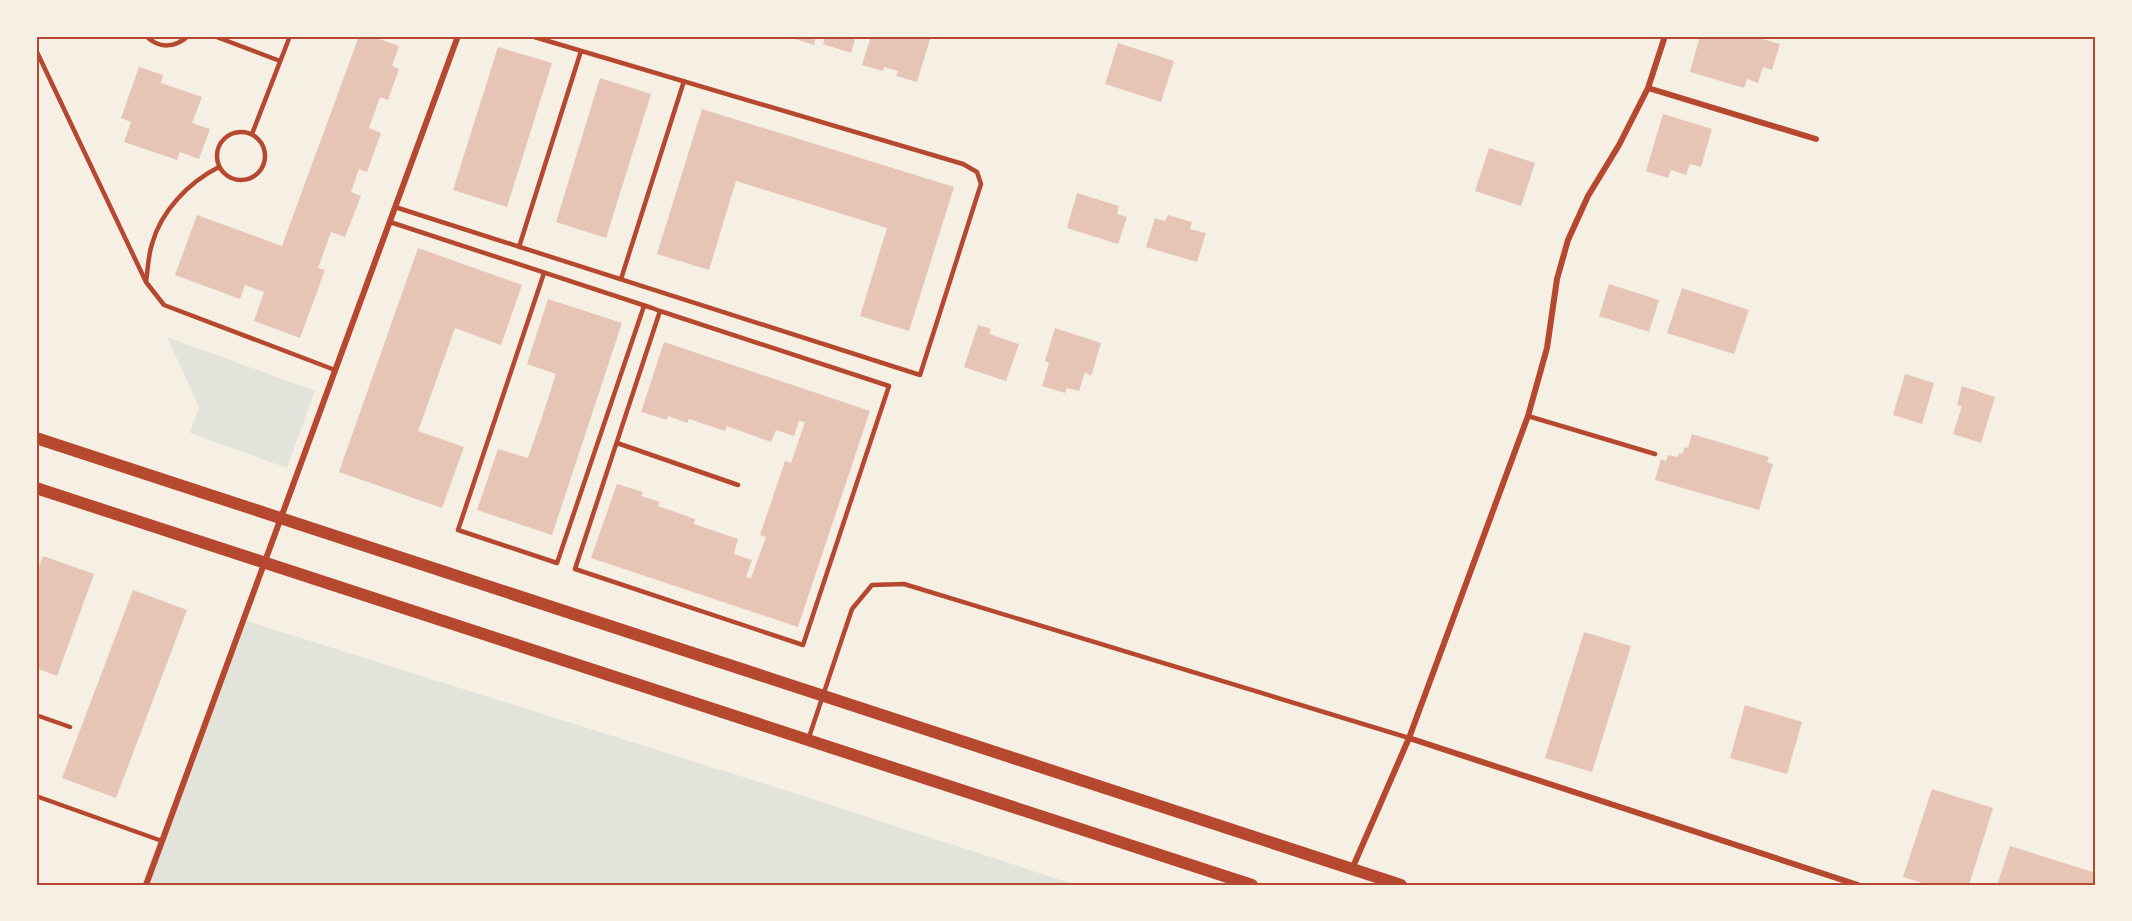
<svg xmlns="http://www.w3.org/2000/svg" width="2132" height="921" viewBox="0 0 2132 921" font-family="Lora,serif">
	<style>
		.green { fill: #e2e4dc }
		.building { fill: #e6c5b7 }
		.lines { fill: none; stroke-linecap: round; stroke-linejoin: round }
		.service { stroke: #b5482f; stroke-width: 4.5 }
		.minor { stroke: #b5482f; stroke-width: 6 }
		.secondary { stroke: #b5482f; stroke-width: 12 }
		.neatline { fill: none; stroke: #b5482f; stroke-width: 2 }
	</style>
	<rect width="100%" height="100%" fill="#f6efe4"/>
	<path class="green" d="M 167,337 L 315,391 L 287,468 L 190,433 L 199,407 Z
		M 244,620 L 797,794 L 1076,885 L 141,885 Z"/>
	<path class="building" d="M 359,36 L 371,36 L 399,46 L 392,66 L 399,69 L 388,100 L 380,97 L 369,128 L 381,133 L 367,172 L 359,169 L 351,192 L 361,196 L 345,237 L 331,232 L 318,268 L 325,270 L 300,338 L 254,321 L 264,292 L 245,285 L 240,299 L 175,275 L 197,215 L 282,246 Z
		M 786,36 L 816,36 L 814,45 Z
		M 825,36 L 856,36 L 851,53 L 823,44 Z
		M 871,36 L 931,36 L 917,82 L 896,76 L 898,71 L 884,67 L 883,71 L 862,65 Z
		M 1700,36 L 1752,36 L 1780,44 L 1772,70 L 1763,67 L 1758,83 L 1747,79 L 1744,88 L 1690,72 Z
		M 1118,43 L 1174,61 L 1161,102 L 1105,84 Z
		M 498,47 L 552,63 L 507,207 L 453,190 Z
		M 139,67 L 163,75 L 161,83 L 202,97 L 192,123 L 210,129 L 199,159 L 180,152 L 177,160 L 124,142 L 131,122 L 121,118 Z
		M 600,78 L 651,94 L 606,238 L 556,222 Z
		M 702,109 L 954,187 L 909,331 L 860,316 L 887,228 L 736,181 L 709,270 L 657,254 Z
		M 1663,114 L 1712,129 L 1701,167 L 1690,164 L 1686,175 L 1671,170 L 1668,178 L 1646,171 Z
		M 1489,148 L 1535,163 L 1521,206 L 1475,191 Z
		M 1077,193 L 1119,206 L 1117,214 L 1127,217 L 1118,244 L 1067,228 Z
		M 1168,215 L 1192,222 L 1190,229 L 1206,233 L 1197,262 L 1146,247 L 1155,218 L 1165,221 Z
		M 418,248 L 522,285 L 501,345 L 455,328 L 418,431 L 464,447 L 442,508 L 339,472 Z
		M 1609,284 L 1659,300 L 1649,332 L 1599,316 Z
		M 1682,288 L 1749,310 L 1734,354 L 1667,333 Z
		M 548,299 L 622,323 L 552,535 L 477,510 L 498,449 L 528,458 L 542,417 L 556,374 L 527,364 Z
		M 978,325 L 991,329 L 989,334 L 1019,344 L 1006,381 L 964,367 Z
		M 1055,328 L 1101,343 L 1091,376 L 1085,372 L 1079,391 L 1067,388 L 1065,393 L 1042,386 L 1049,363 L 1045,361 Z
		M 664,342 L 870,411 L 798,627 L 591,558 L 617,484 L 643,492 L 641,496 L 660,502 L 658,506 L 695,519 L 694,524 L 738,539 L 734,554 L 752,560 L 746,577 L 751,578 L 766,537 L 760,535 L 785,461 L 791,463 L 805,422 L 799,421 L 794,436 L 776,430 L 771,442 L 727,426 L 725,431 L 689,419 L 687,423 L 668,416 L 667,420 L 641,412 Z
		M 1905,374 L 1934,383 L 1922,424 L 1893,415 Z
		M 1962,386 L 1995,397 L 1981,443 L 1953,434 L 1962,406 L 1957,405 Z
		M 1692,434 L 1769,457 L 1767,462 L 1773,464 L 1759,510 L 1655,480 L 1661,459 L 1666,461 L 1668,455 L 1678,457 L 1679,453 L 1682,454 L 1685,447 L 1688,448 Z
		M 43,556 L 94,574 L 57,676 L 36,668 L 36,575 Z
		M 133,590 L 187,610 L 116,798 L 62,778 Z
		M 1584,632 L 1631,646 L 1592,772 L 1545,758 Z
		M 1745,705 L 1802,722 L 1787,774 L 1730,758 Z
		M 1932,789 L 1993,808 L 1969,885 L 1929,885 L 1903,877 Z
		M 2010,846 L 2096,873 L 2096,885 L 1997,885 Z"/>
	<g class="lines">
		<path class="service" d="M 146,36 C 159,49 175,48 188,36
			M 214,36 L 280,61
			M 36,50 L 146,282 L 164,305 L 335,370
			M217 156a24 24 0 1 1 48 0a24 24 0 1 1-48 0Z
			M 252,134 L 290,36
			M 395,207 L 920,375 L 981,184 L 977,172 L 963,164 L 531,36
			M 390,222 L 652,308 L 660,311 L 889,386 L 803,645 L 575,569 L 660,311
			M 519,247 L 581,51
			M 544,273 L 458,530 L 557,563 L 644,306
			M 621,279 L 684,81
			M 146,282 C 148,269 148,256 152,244 C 161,211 189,182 219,167
			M 1528,416 L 1655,454
			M 617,443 L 738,485
			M 36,715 L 70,727
			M 808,740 L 852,609 L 872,585 L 904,584 L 1409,738
			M 36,796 L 162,841"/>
		<path class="minor" d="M 1648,88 L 1816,139
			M 1409,738 L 1858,885
			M 1352,869 L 1409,738 L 1528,416 L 1547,348 L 1557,279 L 1568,240 L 1588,196 L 1619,145 L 1648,88 L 1665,36
			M 146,885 L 458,36"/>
		<path class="secondary" d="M 36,438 L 1401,885
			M 36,488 L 1252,885"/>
	</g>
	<rect width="2132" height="921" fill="none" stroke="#f6efe4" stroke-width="75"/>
	<rect x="38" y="38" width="2056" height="846" class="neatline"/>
</svg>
